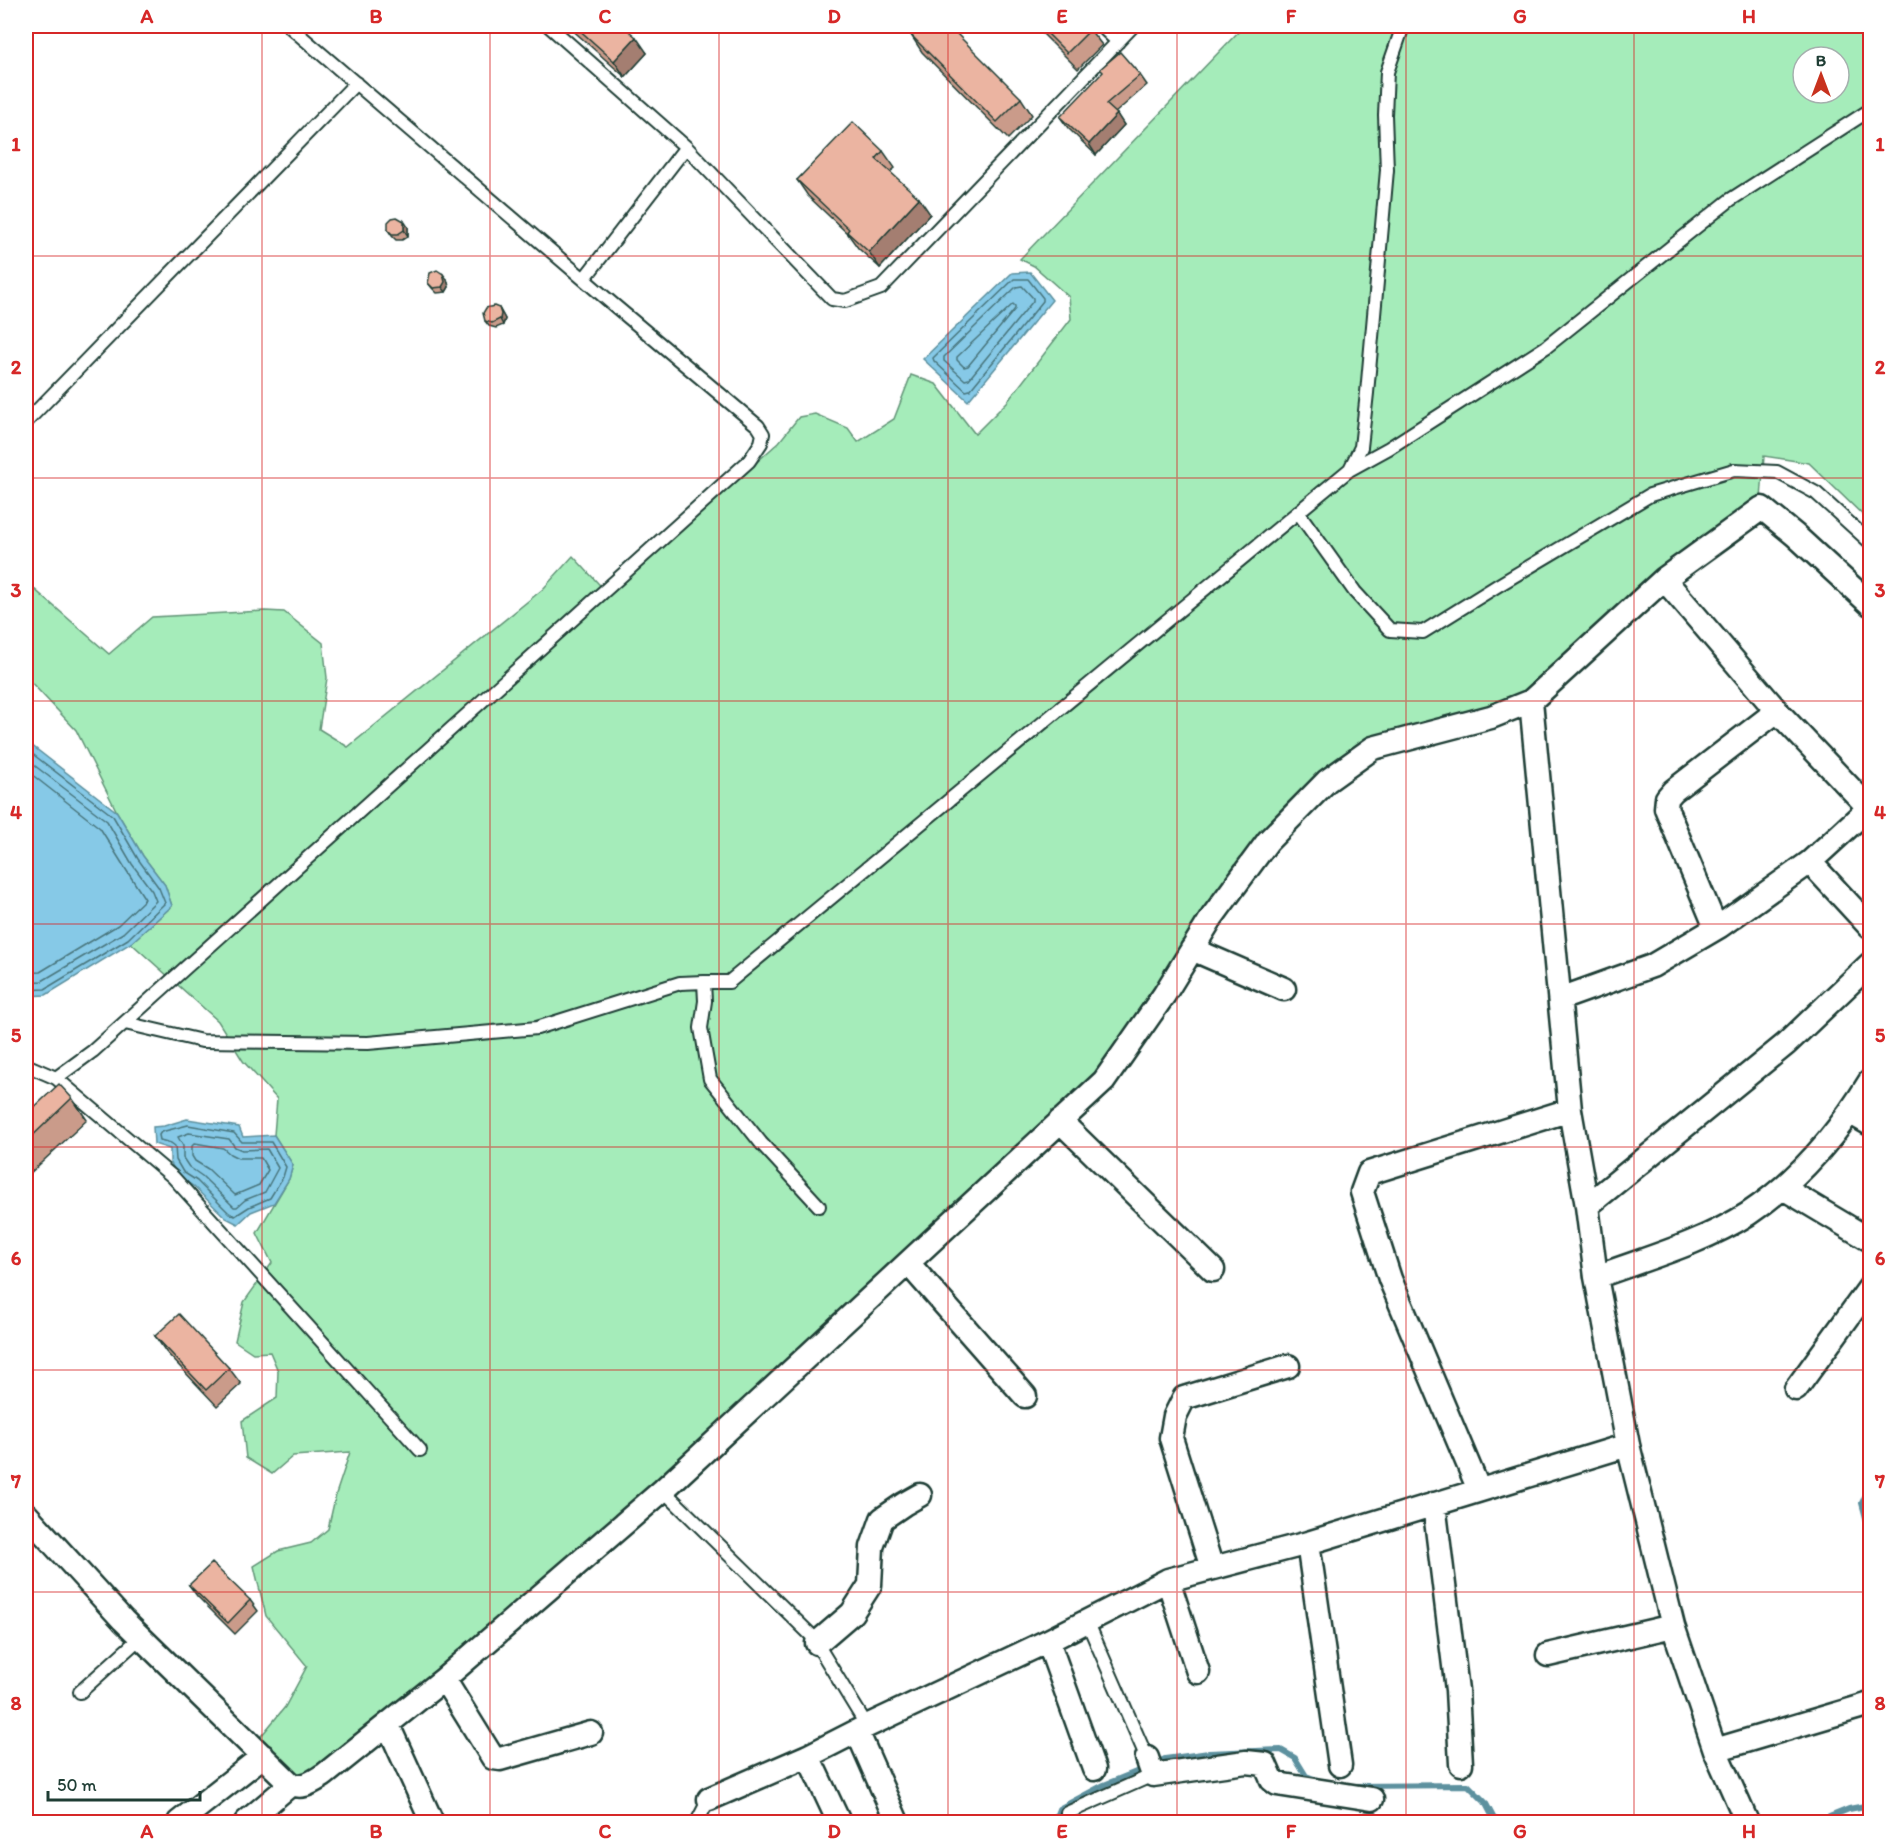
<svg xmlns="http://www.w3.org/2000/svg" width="1896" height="1848" viewBox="0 0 1896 1848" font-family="Itim,sans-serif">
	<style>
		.green { fill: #a5ecba; stroke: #629477; stroke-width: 1.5; fill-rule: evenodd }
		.water { fill: #86c9e7; stroke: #5d919f; stroke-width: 1.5 }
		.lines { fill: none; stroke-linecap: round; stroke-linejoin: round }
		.shore { stroke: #48757c; stroke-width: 1.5 }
		.stream { stroke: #5d919f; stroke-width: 6 }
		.service-casing { stroke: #1f3d34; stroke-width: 16 }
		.minor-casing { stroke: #1f3d34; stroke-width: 27 }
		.service { stroke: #fff; stroke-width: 12 }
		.minor { stroke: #fff; stroke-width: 22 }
		.wall { fill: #ca9b8a; stroke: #1f3d34; stroke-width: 1.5 }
		.shaded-wall { fill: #a47e71; stroke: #1f3d34; stroke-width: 1.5 }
		.building { fill: #ebb4a1; stroke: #1f3d34; stroke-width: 1.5 }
		.grid { fill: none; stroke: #d62828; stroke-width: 1.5; stroke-opacity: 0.55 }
		.neatline { fill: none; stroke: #d62828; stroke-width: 2 }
		.grid-label { font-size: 20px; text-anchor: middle; font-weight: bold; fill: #d62828 }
	</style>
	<rect width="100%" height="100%" fill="#fff"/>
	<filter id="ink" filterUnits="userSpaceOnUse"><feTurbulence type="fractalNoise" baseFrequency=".0167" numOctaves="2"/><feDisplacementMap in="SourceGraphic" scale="12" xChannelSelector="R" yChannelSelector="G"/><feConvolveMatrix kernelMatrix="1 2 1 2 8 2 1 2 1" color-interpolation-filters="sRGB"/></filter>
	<g filter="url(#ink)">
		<path class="green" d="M 1244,26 L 1870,26 L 1870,522 L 1809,463 L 1764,456 L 1761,500 L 1528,696 L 1322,776 L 1097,1077 L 655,1488 L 439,1674 L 300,1780 L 257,1741 L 285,1707 L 307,1666 L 266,1616 L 254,1566 L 278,1551 L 311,1543 L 328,1529 L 336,1494 L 350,1452 L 293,1456 L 272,1474 L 246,1458 L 242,1421 L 277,1398 L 278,1371 L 270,1352 L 253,1353 L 235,1341 L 244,1302 L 272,1263 L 257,1233 L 289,1179 L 293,1165 L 274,1135 L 277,1099 L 243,1061 L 218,1021 L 131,943 L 172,906 L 165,885 L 143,856 L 117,812 L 76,730 L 26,677 L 26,582 L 109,654 L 152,617 L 265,611 L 284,612 L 323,643 L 327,678 L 319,729 L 348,747 L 543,589 L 573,556 L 609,595 L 779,442 L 799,417 L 815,414 L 848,428 L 858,442 L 894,419 L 911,375 L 936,384 L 975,434 L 1007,402 L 1071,319 L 1069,297 L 1034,266 L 1020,259 ZM 1803,57 L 1839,57 L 1839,93 L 1803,93 Z"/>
		<path class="water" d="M 1030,272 L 1052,300 L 968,401 L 923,359 L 1012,273 Z
			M 26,741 L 117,812 L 143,856 L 165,885 L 172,906 L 131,943 L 46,995 L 26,996 Z
			M 187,1119 L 239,1127 L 243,1137 L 274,1135 L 293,1165 L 289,1179 L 274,1203 L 251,1212 L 238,1224 L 226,1218 L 193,1186 L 179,1177 L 170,1162 L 170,1149 L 154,1144 L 153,1127 L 164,1126 Z"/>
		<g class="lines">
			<path class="shore" d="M 1014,279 L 1028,279 L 1043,298 L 1043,301 L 970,390 L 966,391 L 934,361 L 933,358 Z
				M 1022,286 L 1033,298 L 1033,301 L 969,379 L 965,380 L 944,361 L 944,357 L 1016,287 Z
				M 1013,304 L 1015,306 L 1015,309 L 968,366 L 964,367 L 957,360 L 957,357 Z
				M 26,749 L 113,816 L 138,859 L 159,888 L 165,903 L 128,939 L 45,989 L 26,990
				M 26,759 L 107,821 L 132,864 L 152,891 L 156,901 L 123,933 L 42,981 L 26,982
				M 26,770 L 100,828 L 125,868 L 145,899 L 118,925 L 40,972 L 26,973
				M 188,1125 L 234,1133 L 242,1142 L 271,1142 L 286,1167 L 283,1177 L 270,1198 L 249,1207 L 235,1216 L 229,1213 L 197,1181 L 183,1172 L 176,1160 L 175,1146 L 171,1143 L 160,1140 L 159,1135 L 161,1132 Z
				M 189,1133 L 229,1139 L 235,1147 L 242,1150 L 267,1149 L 278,1168 L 265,1192 L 245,1200 L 237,1207 L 234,1207 L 202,1176 L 189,1167 L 183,1158 L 183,1146 L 178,1137 Z
				M 195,1143 L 223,1148 L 230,1154 L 238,1158 L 261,1158 L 268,1170 L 259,1185 L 235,1195 L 208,1169 L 195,1161 L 192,1156 L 192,1146 Z"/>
			<path class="stream" d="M 1870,1486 L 1862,1503 L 1869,1529 L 1870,1531
				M 1155,1764 L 1165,1759 L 1209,1753 L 1281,1750 L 1295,1758 L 1306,1776 L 1320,1781
				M 1353,1786 L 1468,1785 L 1485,1802 L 1494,1819 L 1505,1822
				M 1752,1820 L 1788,1822
				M 1054,1822 L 1059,1809 L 1104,1785 L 1146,1768
				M 1628,1822 L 1712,1817 L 1739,1819
				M 1817,1822 L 1849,1809 L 1870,1805"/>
			<g class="service-casing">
				<path id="service" d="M 549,26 L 686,147 L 584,279
					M 1101,26 L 1118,42
					M 686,147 L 832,299 L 845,301 L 881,288 L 1133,26
					M 26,422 L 356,83
					M 1350,469 L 1361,447 L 1367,393 L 1387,170 L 1385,115 L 1387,72 L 1403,26
					M 1298,512 L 1355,592 L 1390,630 L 1423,632 L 1497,586 L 1650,495 L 1734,470 L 1777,472 L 1816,493 L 1870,542
					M 704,982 L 729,982 L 1349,470 L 1389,448 L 1546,347 L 1730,200 L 1870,110
					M 125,1023 L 202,1041 L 368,1043 L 537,1028 L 680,983 L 704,982 L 705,1001 L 701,1028 L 710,1079 L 761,1143 L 819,1206
					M 26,1065 L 56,1078 L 173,1177 L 420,1450
					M 56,1078 L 93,1051 L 749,461 L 761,443 L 763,434 L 758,426 L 615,306 L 289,26
					M 663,1490 L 812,1636 L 867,1726
					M 1087,1621 L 1147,1758
					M 80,1692 L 141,1637
					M 697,1822 L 709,1799
					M 1066,1822 L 1067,1813 L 1153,1775"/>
			</g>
			<g class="minor-casing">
				<path id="minor" d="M 1664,579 L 1777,711 L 1870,809
					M 1531,701 L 1664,579 L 1762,508 L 1795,535 L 1870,604
					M 1810,862 L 1870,927
					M 1716,928 L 1666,808 L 1667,798 L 1673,791 L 1777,711
					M 1192,949 L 1284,989
					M 1560,999 L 1652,966 L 1720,926 L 1810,862 L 1870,807
					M 1851,1113 L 1870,1124
					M 1060,1121 L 1213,1270
					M 1783,1188 L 1870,1240
					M 1587,1206 L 1786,1044 L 1870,964
					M 908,1263 L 1025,1396
					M 1596,1277 C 1647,1258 1702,1243 1748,1214 C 1798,1181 1839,1132 1870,1081
					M 1796,1389 L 1870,1287
					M 1479,1490 L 1390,1279 L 1362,1192 L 1369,1173 L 1570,1110
					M 1434,1504 L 1457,1690 L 1461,1764
					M 26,1514 L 123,1620 L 291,1784 C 304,1789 312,1782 324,1775 L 444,1679 L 663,1490 L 1104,1081 L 1164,995 L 1212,917 L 1268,841 L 1327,781 L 1373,748 L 1491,717 L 1531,701 L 1570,1110 L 1587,1206 L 1596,1277 L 1628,1445 L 1673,1626 L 1715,1750 L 1747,1822
					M 1308,1543 L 1340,1765
					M 1212,1568 L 1171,1438 L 1175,1416 L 1184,1398 L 1288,1366
					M 1168,1580 L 1198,1672
					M 1048,1641 L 1094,1769
					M 817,1643 L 852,1613 L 870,1585 L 872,1547 L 882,1519 L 904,1504 L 920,1495
					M 1548,1655 L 1673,1626
					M 444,1679 L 493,1758 L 500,1759 L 591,1733
					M 388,1725 L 432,1822
					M 857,1731 L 897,1822
					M 1715,1750 L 1870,1704
					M 808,1756 L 839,1822
					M 1147,1758 L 1153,1775 L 1246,1762 L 1265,1764 L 1272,1780 L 1277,1784 L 1372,1799
					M 709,1799 L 808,1756 L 867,1726 L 1048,1641 L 1168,1580 L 1308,1543 L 1628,1445
					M 179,1822 L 263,1756
					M 246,1822 L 291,1784"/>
			</g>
			<use href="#service" class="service"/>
			<use href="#minor" class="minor"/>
		</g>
		<path class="wall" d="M 568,26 L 623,26 L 647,53 L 625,77 Z
			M 1035,26 L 1087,26 L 1102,45 L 1078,69 Z
			M 911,35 L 1021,98 L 1032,115 L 1008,139 L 922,52 Z
			M 1140,75 L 1147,85 L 1115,113 L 1124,125 L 1096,155 L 1068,128 L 1060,117 Z
			M 883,151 L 895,168 L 890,172 L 930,214 L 880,268 L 858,248 L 848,234 L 808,196 L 797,180 Z
			M 408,227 L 408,236 L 402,240 L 396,240 L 392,236 L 388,230 Z
			M 447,279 L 449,287 L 446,292 L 437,293 L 432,288 L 428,283 Z
			M 499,308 L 505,319 L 503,325 L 496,328 L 489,326 L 485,321 Z
			M 72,1098 L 87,1120 L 26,1177 L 26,1113 L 27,1114 Z
			M 155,1336 L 229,1368 L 241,1384 L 217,1406 L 166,1352 Z
			M 189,1585 L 250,1600 L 258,1611 L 235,1634 L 197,1596 Z"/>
		<path class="shaded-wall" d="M 636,37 L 647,53 L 625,77 L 614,61 Z
			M 1117,114 L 1124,125 L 1096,155 L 1089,144 Z
			M 919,198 L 930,214 L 880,268 L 869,252 Z
			M 404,221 L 408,227 L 408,236 L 404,230 Z
			M 443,274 L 447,279 L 449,287 L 446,292 L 442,287 Z
			M 499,308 L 505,319 L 503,325 L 500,319 Z"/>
		<path class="building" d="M 575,26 L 623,26 L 636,37 L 614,61 Z
			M 921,26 L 949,26 L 1021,98 L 997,122 L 911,35 Z
			M 1040,26 L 1087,26 L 1091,29 L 1067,53 Z
			M 1120,52 L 1140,75 L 1106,104 L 1117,114 L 1089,144 L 1060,117 L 1103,72 L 1100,69 Z
			M 853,122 L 883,151 L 876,159 L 919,198 L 869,252 L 847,232 L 849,229 L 797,180 Z
			M 397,217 L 404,221 L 404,230 L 398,234 L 392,234 L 388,230 L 388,222 L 392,218 Z
			M 437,270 L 443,274 L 445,282 L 442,287 L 433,288 L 428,283 L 430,273 Z
			M 494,306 L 499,308 L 501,314 L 500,319 L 492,323 L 485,321 L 483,313 L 486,308 Z
			M 59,1084 L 72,1098 L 26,1142 L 26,1113 L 27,1114 Z
			M 179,1314 L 229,1368 L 206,1390 L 155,1336 Z
			M 212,1563 L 250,1600 L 228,1623 L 189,1585 Z"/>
	</g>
	<path class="grid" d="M 262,26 L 262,1822M 490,26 L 490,1822M 719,26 L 719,1822M 948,26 L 948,1822M 1177,26 L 1177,1822M 1406,26 L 1406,1822M 1634,26 L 1634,1822M 26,256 L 1870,256M 26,478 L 1870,478M 26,701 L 1870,701M 26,924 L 1870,924M 26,1147 L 1870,1147M 26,1370 L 1870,1370M 26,1592 L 1870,1592"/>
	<rect width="1896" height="1848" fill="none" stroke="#fff" stroke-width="66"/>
	<g transform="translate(1821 75)"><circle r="28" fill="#ffffff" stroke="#a5b1ae" stroke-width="1.5"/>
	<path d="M0-4.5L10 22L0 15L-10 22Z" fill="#c8321e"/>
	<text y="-9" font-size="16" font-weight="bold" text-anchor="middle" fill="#1f3d34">B</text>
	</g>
	<path d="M48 1791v9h152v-9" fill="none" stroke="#1f3d34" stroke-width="3"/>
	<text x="57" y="1791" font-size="18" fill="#1f3d34" stroke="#ffffff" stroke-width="4.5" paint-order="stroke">50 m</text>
	<rect x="33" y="33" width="1830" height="1782" class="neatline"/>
	<g class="grid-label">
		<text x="147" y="23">A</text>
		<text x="376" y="23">B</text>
		<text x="605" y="23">C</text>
		<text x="834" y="23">D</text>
		<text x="1062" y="23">E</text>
		<text x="1291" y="23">F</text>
		<text x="1520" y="23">G</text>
		<text x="1749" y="23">H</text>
		<text x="16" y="151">1</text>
		<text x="1880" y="151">1</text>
		<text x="16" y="374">2</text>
		<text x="1880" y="374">2</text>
		<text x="16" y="597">3</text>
		<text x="1880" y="597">3</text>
		<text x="16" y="819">4</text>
		<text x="1880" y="819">4</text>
		<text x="16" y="1042">5</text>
		<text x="1880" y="1042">5</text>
		<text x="16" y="1265">6</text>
		<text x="1880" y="1265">6</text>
		<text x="16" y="1488">7</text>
		<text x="1880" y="1488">7</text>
		<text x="16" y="1710">8</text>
		<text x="1880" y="1710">8</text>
		<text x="147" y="1838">A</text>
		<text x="376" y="1838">B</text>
		<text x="605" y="1838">C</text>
		<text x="834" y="1838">D</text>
		<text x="1062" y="1838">E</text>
		<text x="1291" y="1838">F</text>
		<text x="1520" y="1838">G</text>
		<text x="1749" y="1838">H</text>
	</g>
</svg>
